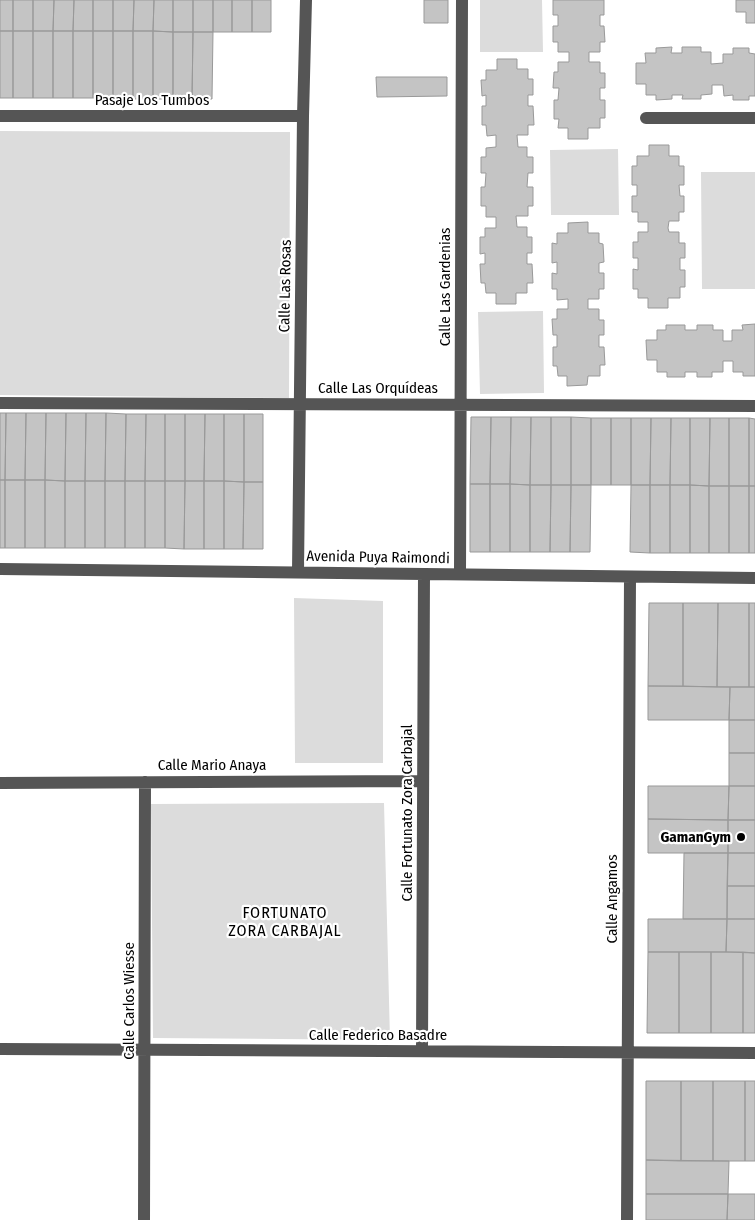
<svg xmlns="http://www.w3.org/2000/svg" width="755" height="1220" viewBox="0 0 755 1220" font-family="'Fira Sans Condensed',sans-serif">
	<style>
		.green { fill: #dcdcdc }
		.building { fill: #c4c4c4; stroke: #999 }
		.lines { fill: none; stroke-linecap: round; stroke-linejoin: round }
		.minor { stroke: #555; stroke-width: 12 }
		.poi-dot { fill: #000; stroke: #fff; stroke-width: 2 }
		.labels { text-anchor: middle; stroke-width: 4.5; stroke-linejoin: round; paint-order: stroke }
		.street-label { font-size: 15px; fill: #000; stroke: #fff }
		.poi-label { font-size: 15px; font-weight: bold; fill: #000; stroke: #fff; text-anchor: end }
		.neighbourhood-label { font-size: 16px; letter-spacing: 1px; fill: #000; stroke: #fff }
	</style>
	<rect width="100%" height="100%" fill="#fff"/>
	<path class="green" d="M 480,0 L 542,0 L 543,52 L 480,52 Z
		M 0,131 L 290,132 L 289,398 L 0,395 Z
		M 618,149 L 619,215 L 551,215 L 550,150 Z
		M 701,172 L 755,172 L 755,289 L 702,289 Z
		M 543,311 L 544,393 L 480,394 L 478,312 Z
		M 294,598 L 383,601 L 383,763 L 295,763 Z
		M 384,803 L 390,1040 L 153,1038 L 151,804 Z"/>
	<path class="building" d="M 0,0 L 13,0 L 13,31 L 0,31 Z
		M 13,0 L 33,0 L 33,31 L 13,31 Z
		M 33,0 L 54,0 L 53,31 L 33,31 Z
		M 54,0 L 74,0 L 73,31 L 53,31 Z
		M 74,0 L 93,0 L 93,31 L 73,31 Z
		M 93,0 L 113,0 L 113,31 L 93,31 Z
		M 113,0 L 134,0 L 133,31 L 113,31 Z
		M 134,0 L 154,0 L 153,31 L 133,31 Z
		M 154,0 L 173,0 L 173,32 L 153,31 Z
		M 173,0 L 193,0 L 193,32 L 173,32 Z
		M 193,0 L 213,0 L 213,32 L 193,32 Z
		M 213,0 L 232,0 L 232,32 L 213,32 Z
		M 232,0 L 252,0 L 252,32 L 232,32 Z
		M 252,0 L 271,0 L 271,32 L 252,32 Z
		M 424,0 L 448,0 L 448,23 L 424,23 Z
		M 553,0 L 604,0 L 604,15 L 600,15 L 600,26 L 604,26 L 605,42 L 600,42 L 600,52 L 589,52 L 589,62 L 600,62 L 600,73 L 605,73 L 605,88 L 600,88 L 600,100 L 605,100 L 605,118 L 600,118 L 600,128 L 588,128 L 588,139 L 568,139 L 568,128 L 558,128 L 559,119 L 554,119 L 554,100 L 558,100 L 559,88 L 553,88 L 554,72 L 558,72 L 558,62 L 569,62 L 569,52 L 558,52 L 558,42 L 553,42 L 553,26 L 558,26 L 558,15 L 553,15 Z
		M 736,0 L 755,0 L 755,23 L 746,23 L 746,12 L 736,12 Z
		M 0,31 L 13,31 L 13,98 L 0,98 Z
		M 13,31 L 33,31 L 33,98 L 13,98 Z
		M 33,31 L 53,31 L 53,98 L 33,98 Z
		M 53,31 L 73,31 L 73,98 L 53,98 Z
		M 73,31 L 93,31 L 93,98 L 73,98 Z
		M 93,31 L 113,31 L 113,99 L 93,98 Z
		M 113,31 L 133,31 L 133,99 L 113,99 Z
		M 133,31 L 153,31 L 153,99 L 133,99 Z
		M 153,31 L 173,32 L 173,99 L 153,99 Z
		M 173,32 L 193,32 L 192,99 L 173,99 Z
		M 193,32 L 213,32 L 212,99 L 192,99 Z
		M 672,47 L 671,53 L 682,53 L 682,47 L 701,47 L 701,52 L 711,52 L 711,64 L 723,63 L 723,54 L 733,54 L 733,48 L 749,48 L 749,53 L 755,54 L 755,96 L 749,96 L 749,100 L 733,100 L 733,95 L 724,96 L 723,85 L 712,85 L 712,94 L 701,95 L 701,99 L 682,99 L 683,95 L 672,95 L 672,99 L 656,100 L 656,95 L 646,95 L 646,84 L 636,84 L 636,63 L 646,63 L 645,53 L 656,53 L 656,48 Z
		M 497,59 L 517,59 L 517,69 L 528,69 L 528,79 L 533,79 L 533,95 L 528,95 L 528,106 L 533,106 L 534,125 L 528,125 L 528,135 L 517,135 L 518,147 L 527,147 L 527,157 L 533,157 L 533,173 L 528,173 L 527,187 L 533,187 L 533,206 L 528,206 L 528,216 L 516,216 L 517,227 L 527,227 L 527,237 L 532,237 L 532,253 L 527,253 L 527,264 L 532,264 L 533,283 L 527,283 L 527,293 L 516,293 L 516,304 L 496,304 L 496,293 L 486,293 L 485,283 L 481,283 L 480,264 L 485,264 L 485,253 L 480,254 L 480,237 L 485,237 L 485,228 L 496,228 L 496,217 L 486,217 L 486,206 L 481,206 L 481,187 L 485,187 L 486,173 L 481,173 L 481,157 L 486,157 L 486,148 L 496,147 L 496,135 L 487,136 L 486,125 L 482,125 L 482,106 L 486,106 L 486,95 L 482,96 L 481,80 L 486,80 L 486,70 L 497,70 Z
		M 376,77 L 447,77 L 447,96 L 377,97 Z
		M 649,145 L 669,145 L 669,156 L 679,156 L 679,166 L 684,166 L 684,185 L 679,185 L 680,196 L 684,196 L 684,212 L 679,212 L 679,221 L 669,221 L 668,228 L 669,232 L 679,232 L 679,243 L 685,243 L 685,258 L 680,258 L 680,270 L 685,270 L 685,287 L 680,287 L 680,298 L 668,298 L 668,308 L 648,308 L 648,298 L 638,298 L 638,289 L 633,289 L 633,269 L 638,270 L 638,258 L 633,258 L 633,242 L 638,242 L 638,232 L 648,232 L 648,222 L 638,222 L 638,212 L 632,212 L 632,196 L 637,196 L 637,185 L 632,185 L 632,166 L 637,166 L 637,156 L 649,156 Z
		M 588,222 L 588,233 L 599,233 L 599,243 L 603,244 L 604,262 L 599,263 L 599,273 L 604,273 L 604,289 L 599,289 L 599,299 L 588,299 L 588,309 L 599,309 L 599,320 L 604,320 L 604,335 L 599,335 L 599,347 L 604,347 L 605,365 L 600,365 L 600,376 L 588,376 L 587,385 L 567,386 L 567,376 L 558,376 L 557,366 L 553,366 L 553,347 L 557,347 L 557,335 L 553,335 L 552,319 L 557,319 L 557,309 L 568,309 L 568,299 L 557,300 L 557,289 L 552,289 L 552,273 L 557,274 L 557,262 L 552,263 L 552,243 L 557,244 L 557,233 L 568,233 L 568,223 Z
		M 755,324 L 755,376 L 743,376 L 743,372 L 733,372 L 733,361 L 723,361 L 723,372 L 712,372 L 712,377 L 697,377 L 697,372 L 685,372 L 685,377 L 667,377 L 667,372 L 657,372 L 657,360 L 647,360 L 646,340 L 657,340 L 657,330 L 666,330 L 666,325 L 685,325 L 685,330 L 697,330 L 697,325 L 713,325 L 713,330 L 723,330 L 723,341 L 732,341 L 732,330 L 743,330 L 742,325 Z
		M 0,413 L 6,413 L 5,480 L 0,480 Z
		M 6,413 L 26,413 L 25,480 L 5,480 Z
		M 26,413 L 46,413 L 45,480 L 25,480 Z
		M 46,413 L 66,413 L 65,481 L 45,480 Z
		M 66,413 L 86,413 L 85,481 L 65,481 Z
		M 86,413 L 106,413 L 105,481 L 85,481 Z
		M 106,413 L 126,414 L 125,481 L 105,481 Z
		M 126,414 L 146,414 L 145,481 L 125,481 Z
		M 146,414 L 165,414 L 165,481 L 145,481 Z
		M 165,414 L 185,414 L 185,481 L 165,481 Z
		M 185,414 L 205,414 L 204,481 L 185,481 Z
		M 205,414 L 224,414 L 224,481 L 204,481 Z
		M 224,414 L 244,414 L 244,482 L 224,481 Z
		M 244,414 L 263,414 L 263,482 L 244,482 Z
		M 471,417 L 491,417 L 490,484 L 470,484 Z
		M 491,417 L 511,417 L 510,484 L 490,484 Z
		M 511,417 L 531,417 L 530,485 L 510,484 Z
		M 531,417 L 551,417 L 551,485 L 530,485 Z
		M 551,417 L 571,417 L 571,485 L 551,485 Z
		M 571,417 L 591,418 L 591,485 L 571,485 Z
		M 591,418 L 611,418 L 611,485 L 591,485 Z
		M 611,418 L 631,418 L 631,485 L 611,485 Z
		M 631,418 L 651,418 L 650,485 L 631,485 Z
		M 651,418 L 671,418 L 670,485 L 650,485 Z
		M 671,418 L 690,418 L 690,485 L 670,485 Z
		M 690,418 L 710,418 L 709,486 L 690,485 Z
		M 710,418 L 729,418 L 729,486 L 709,486 Z
		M 729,418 L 749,418 L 749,486 L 729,486 Z
		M 749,418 L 755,419 L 755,486 L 749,486 Z
		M 0,480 L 5,480 L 5,548 L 0,548 Z
		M 5,480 L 25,480 L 25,548 L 5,548 Z
		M 25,480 L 45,480 L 45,548 L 25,548 Z
		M 45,480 L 65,481 L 65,548 L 45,548 Z
		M 65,481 L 85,481 L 85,548 L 65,548 Z
		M 85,481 L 105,481 L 105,548 L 85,548 Z
		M 105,481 L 125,481 L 125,548 L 105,548 Z
		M 125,481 L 145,481 L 145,548 L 125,548 Z
		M 145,481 L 165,481 L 165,548 L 145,548 Z
		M 165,481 L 185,481 L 184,549 L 165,548 Z
		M 185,481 L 204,481 L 204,549 L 184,549 Z
		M 204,481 L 224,481 L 224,549 L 204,549 Z
		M 224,481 L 244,482 L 243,549 L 224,549 Z
		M 244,482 L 263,482 L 263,549 L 243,549 Z
		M 470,484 L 490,484 L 490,552 L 470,552 Z
		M 490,484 L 510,484 L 510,552 L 490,552 Z
		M 510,484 L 530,485 L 530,552 L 510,552 Z
		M 530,485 L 551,485 L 550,552 L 530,552 Z
		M 551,485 L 571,485 L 570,552 L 550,552 Z
		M 571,485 L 591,485 L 590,552 L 570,552 Z
		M 631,485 L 650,485 L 650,553 L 630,552 Z
		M 650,485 L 670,485 L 670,553 L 650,553 Z
		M 670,485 L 690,485 L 690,553 L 670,553 Z
		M 690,485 L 709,486 L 709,553 L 690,553 Z
		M 709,486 L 729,486 L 729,553 L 709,553 Z
		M 729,486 L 749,486 L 749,553 L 729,553 Z
		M 749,486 L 755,486 L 755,553 L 749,553 Z
		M 649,603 L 683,603 L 683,686 L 648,686 Z
		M 683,603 L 718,603 L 717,687 L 683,686 Z
		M 718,603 L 749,603 L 749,687 L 717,687 Z
		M 749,603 L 755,603 L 755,687 L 749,687 Z
		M 648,686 L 730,687 L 729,720 L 648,720 Z
		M 730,687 L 755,687 L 755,720 L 729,720 Z
		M 729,720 L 755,720 L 755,753 L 729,753 Z
		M 729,753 L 755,753 L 755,786 L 729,786 Z
		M 648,786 L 729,786 L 728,820 L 648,819 Z
		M 729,786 L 755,786 L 755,820 L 728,820 Z
		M 648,819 L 728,820 L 728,853 L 648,853 Z
		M 728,820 L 755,820 L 755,853 L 728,853 Z
		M 684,853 L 728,853 L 727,919 L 683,919 Z
		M 728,853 L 755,853 L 755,886 L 727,886 Z
		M 727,886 L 755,886 L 755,919 L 727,919 Z
		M 648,919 L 727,919 L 726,952 L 648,952 Z
		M 727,919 L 755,919 L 755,953 L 726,952 Z
		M 648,952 L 679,952 L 679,1033 L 647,1033 Z
		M 679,952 L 711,952 L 711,1033 L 679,1033 Z
		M 711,952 L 743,952 L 743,1033 L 711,1033 Z
		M 743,952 L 755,953 L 755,1033 L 743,1033 Z
		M 646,1081 L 681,1081 L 681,1161 L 646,1160 Z
		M 681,1081 L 713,1081 L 713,1161 L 681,1161 Z
		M 713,1081 L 745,1081 L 745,1161 L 713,1161 Z
		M 745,1081 L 755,1081 L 755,1161 L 745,1161 Z
		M 646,1160 L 729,1161 L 728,1194 L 646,1194 Z
		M 646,1194 L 728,1194 L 727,1220 L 646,1220 Z
		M 728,1194 L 755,1194 L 755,1220 L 727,1220 Z"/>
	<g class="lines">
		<path class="minor" d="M 0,116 L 303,116
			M 646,118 L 755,118
			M 0,403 L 755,406
			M 0,569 L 755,578
			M 298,572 L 303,116 L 306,0
			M 460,574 L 462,0
			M 0,783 L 423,781
			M 0,1049 L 755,1053
			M 422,1051 L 424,574
			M 144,1220 L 145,782
			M 627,1220 L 630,577"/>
	</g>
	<circle class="poi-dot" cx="741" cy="837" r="5"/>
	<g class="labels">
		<g class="street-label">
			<text x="152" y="105">Pasaje Los Tumbos</text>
			<text transform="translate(285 286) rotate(-89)" y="5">Calle Las Rosas</text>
			<text transform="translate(445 287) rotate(-90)" y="5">Calle Las Gardenias</text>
			<text x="378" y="393">Calle Las Orquídeas</text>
			<text transform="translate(378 557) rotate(1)" y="5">Avenida Puya Raimondi</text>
			<text x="212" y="770">Calle Mario Anaya</text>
			<text transform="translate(407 813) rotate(-90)" y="5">Calle Fortunato Zora Carbajal</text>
			<text transform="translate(612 899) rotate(-90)" y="5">Calle Angamos</text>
			<text transform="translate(129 1001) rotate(-90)" y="5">Calle Carlos Wiesse</text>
			<text x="378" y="1040">Calle Federico Basadre</text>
		</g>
		<g class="poi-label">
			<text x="731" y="842">GamanGym</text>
		</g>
		<g class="neighbourhood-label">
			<text x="285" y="918">FORTUNATO<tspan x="285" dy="18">ZORA CARBAJAL</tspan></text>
		</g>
	</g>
</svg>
